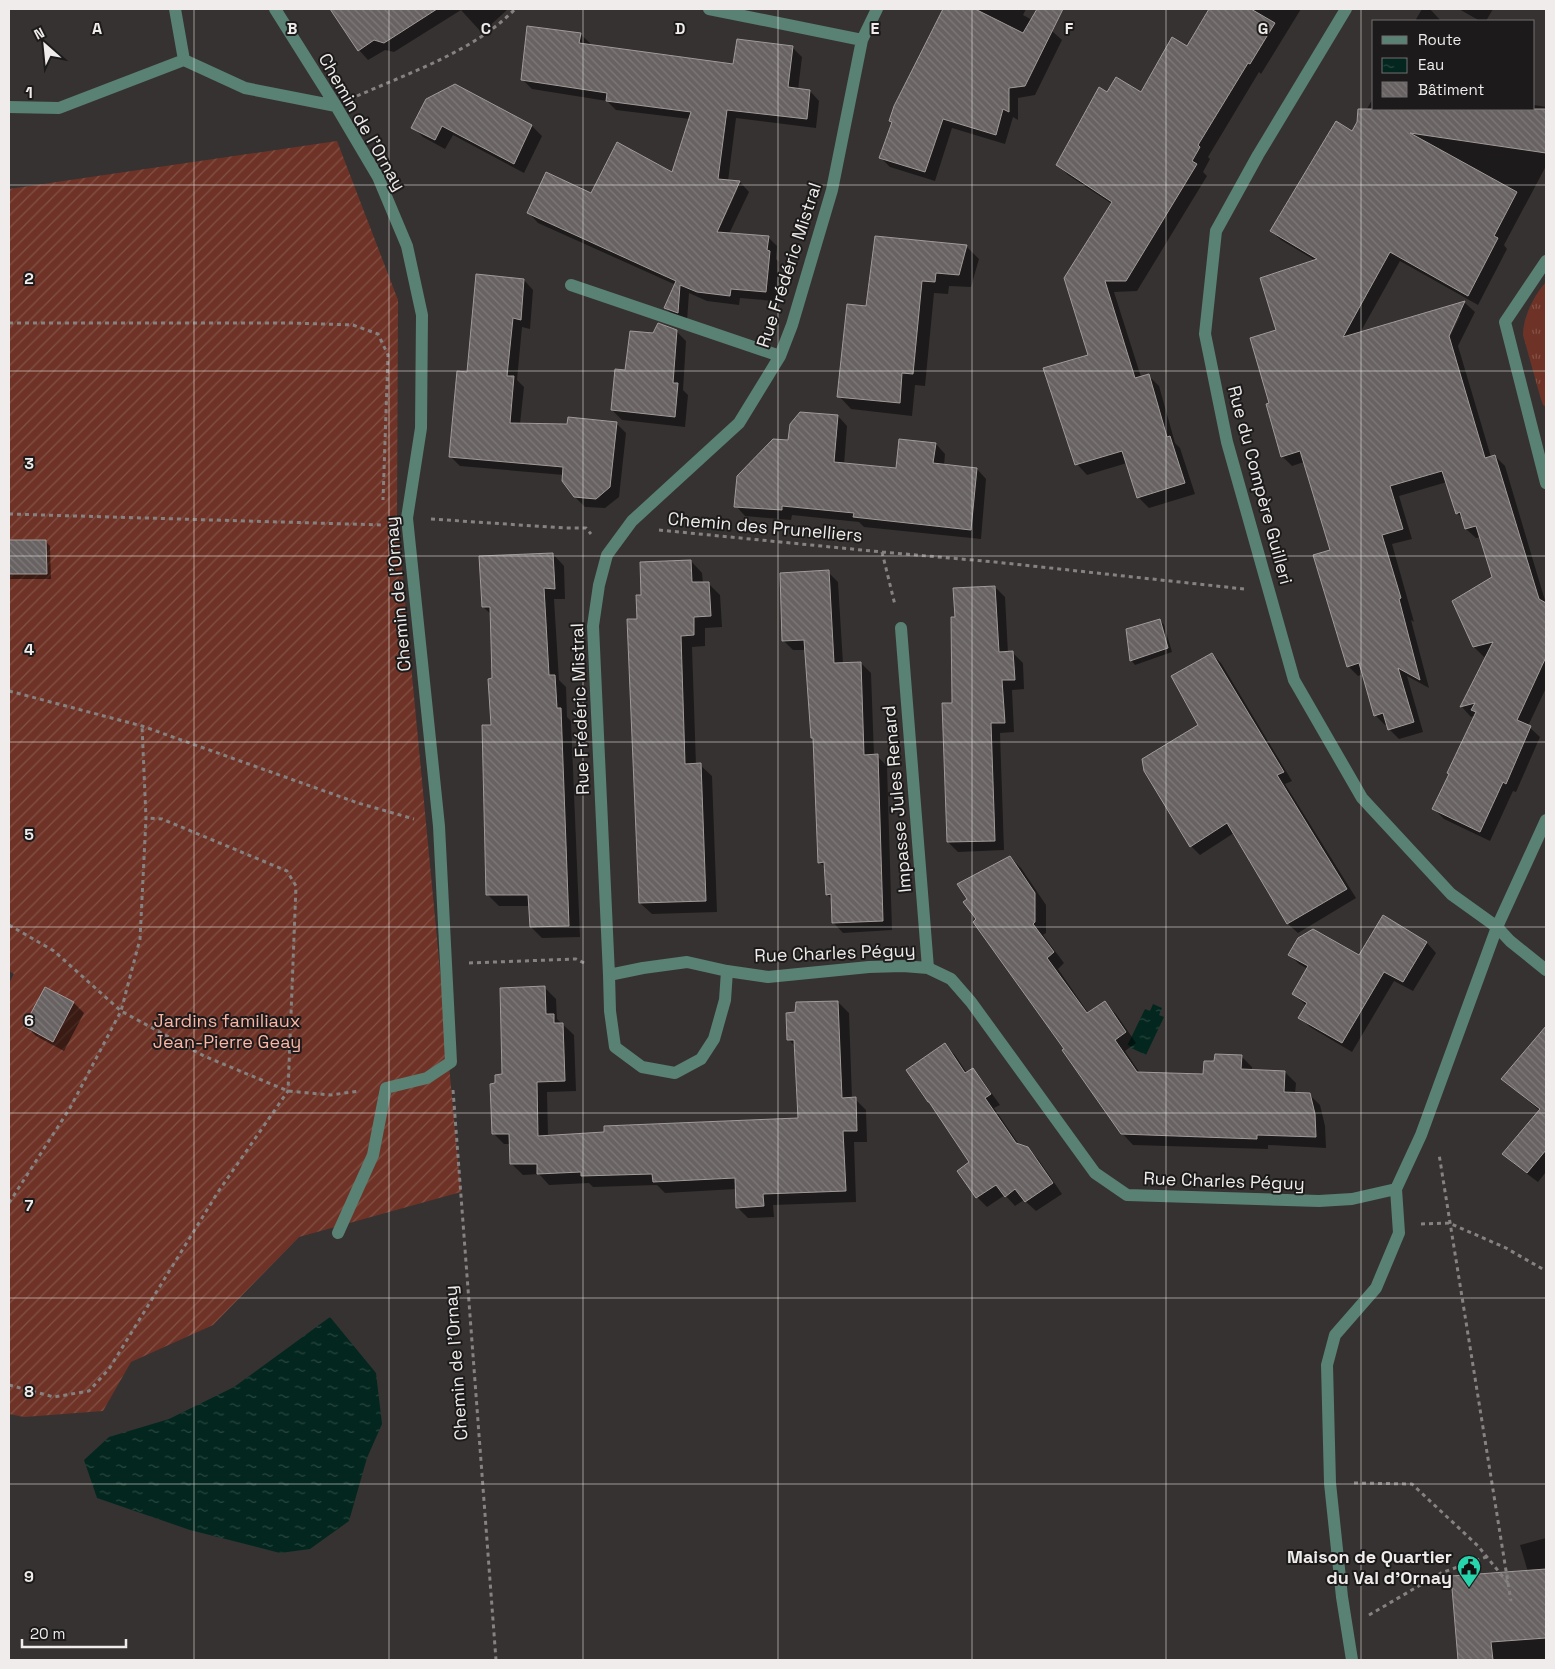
<svg xmlns="http://www.w3.org/2000/svg" width="1555" height="1669" viewBox="0 0 1555 1669" font-family="'Space Grotesk',sans-serif">
	<style>
		.grass { fill: url(#grass-tufts) }
		.garden { fill: url(#garden-furrows) }
		.water { fill: url(#water-ripples) }
		.shadow { fill: #0007; fill-rule: evenodd }
		.building { fill: url(#building-back-hatch); stroke: #a09a99 }
		.lines { fill: none; stroke-linecap: round; stroke-linejoin: round }
		.path { stroke: #858281; stroke-width: 3; stroke-dasharray: 4 4; stroke-linecap: butt }
		.minor { stroke: #598174; stroke-width: 12 }
		.grid { fill: none; stroke: #efeceb; stroke-width: 1; stroke-opacity: 0.55 }
		.labels { text-anchor: middle; stroke-width: 4; stroke-linejoin: round; paint-order: stroke }
		.street-label { font-size: 18px; fill: #efeceb; stroke: #1c1a1a }
		.park-label { font-size: 18px; fill: #fab5a5; stroke: #1c1a1a }
		.poi-label { font-size: 18px; font-weight: bold; fill: #efeceb; stroke: #1c1a1a; text-anchor: end }
		.grid-label { font-size: 16px; text-anchor: middle; font-weight: bold; fill: #efeceb; stroke: #1c1a1a; stroke-width: 4; stroke-linejoin: round; paint-order: stroke }
	</style>
	<defs>
		<pattern id="grass-tufts" width="24" height="20" patternUnits="userSpaceOnUse" patternTransform="scale(1.25)"><rect width="24" height="20" fill="#6e3326"/><path d="M3 7l-1-3M5 7V3M7 7l1-3M15 17l-1-3M17 17v-4M19 17l1-3" fill="none" stroke="#835146"/></pattern>
		<pattern id="garden-furrows" width="10" height="10" patternUnits="userSpaceOnUse" patternTransform="scale(1.25)"><rect width="10" height="10" fill="#6e3326"/><path d="M-1 1l2-2M0 10L10 0M9 11l2-2" fill="none" stroke="#835146"/></pattern>
		<pattern id="water-ripples" width="26" height="14" patternUnits="userSpaceOnUse" patternTransform="scale(1.25)"><rect width="26" height="14" fill="#03271e"/><path d="M2 4q2-2 4 0t4 0M15 11q2-2 4 0t4 0" fill="none" stroke="#28463f"/></pattern>
		<pattern id="building-back-hatch" width="6" height="6" patternUnits="userSpaceOnUse" patternTransform="scale(1.25)"><rect width="6" height="6" fill="#686362"/><path d="M-1 5l2 2M0 0l6 6M5-1l2 2" fill="none" stroke="#7e7a79"/></pattern>
	</defs>
	<rect width="100%" height="100%" fill="#363231"/>
	<path class="grass" d="M 1546,282 L 1546,407 L 1543,405 L 1540,396 L 1523,335 C 1523,317 1534,295 1546,282 Z"/>
	<path class="garden" d="M 337,141 L 398,300 L 397,517 L 461,1192 L 299,1237 L 213,1325 L 131,1362 L 103,1411 L 24,1417 L 9,1414 L 9,983 L 14,974 L 9,971 L 9,189 Z"/>
	<path class="water" d="M 1153,1004 L 1162,1008 L 1159,1015 L 1164,1017 L 1146,1055 L 1127,1046 L 1145,1009 L 1150,1011 Z
		M 330,1317 L 376,1373 L 382,1424 L 367,1458 L 349,1521 L 310,1549 L 280,1553 L 190,1530 L 97,1498 L 84,1460 L 109,1437 L 169,1419 L 234,1387 Z"/>
	<path class="shadow" d="M 332,9 L 508,9 L 482,33 L 461,10 L 394,52 L 385,50 L 368,60 L 359,50 Z
		M 942,9 L 1026,9 L 1023,15 L 1052,31 L 1062,40 L 1035,95 L 1018,98 L 1018,120 L 1013,117 L 1005,144 L 952,128 L 935,181 L 890,167 L 881,158 L 893,123 L 891,121 L 943,12 Z
		M 1211,9 L 1301,9 L 1261,74 L 1259,72 L 1208,157 L 1210,159 L 1203,172 L 1207,176 L 1137,291 L 1114,292 L 1141,377 L 1148,375 L 1159,386 L 1175,443 L 1180,448 L 1195,494 L 1149,508 L 1138,497 L 1127,463 L 1087,475 L 1077,464 L 1089,356 L 1112,204 L 1068,175 L 1057,164 L 1107,93 L 1141,93 L 1188,48 Z
		M 1422,9 L 1430,9 L 1441,21 L 1415,21 Z
		M 1459,9 L 1493,9 L 1486,21 L 1480,21 Z
		M 580,34 L 590,43 L 589,46 L 734,65 L 793,48 L 802,57 L 798,90 L 810,91 L 819,101 L 816,128 L 736,118 L 728,181 L 740,182 L 749,192 L 729,234 L 768,237 L 777,246 L 776,259 L 779,262 L 775,301 L 740,298 L 739,305 L 707,301 L 689,293 L 687,321 L 675,317 L 666,308 L 676,285 L 538,223 L 529,213 L 591,195 L 673,174 L 690,119 L 616,110 L 607,101 L 532,89 L 522,79 ZM 735,188 L 738,188 L 715,238 L 713,237 Z
		M 1374,97 L 1374,109 L 1534,109 L 1534,105 L 1546,107 L 1546,166 L 1504,245 L 1507,249 L 1478,305 L 1400,261 L 1360,333 L 1465,303 L 1475,312 L 1458,346 L 1491,457 L 1495,456 L 1505,466 L 1546,604 L 1546,688 L 1528,726 L 1540,737 L 1516,792 L 1513,791 L 1490,841 L 1444,819 L 1434,809 L 1476,715 L 1471,717 L 1462,707 L 1487,656 L 1484,657 L 1474,647 L 1493,577 L 1481,537 L 1476,538 L 1466,529 L 1464,520 L 1457,513 L 1447,482 L 1399,496 L 1412,539 L 1392,544 L 1414,622 L 1411,620 L 1429,688 L 1407,676 L 1423,732 L 1399,739 L 1389,729 L 1388,724 L 1385,725 L 1375,715 L 1363,674 L 1358,676 L 1348,666 L 1332,551 L 1304,462 L 1292,466 L 1282,456 L 1271,403 L 1278,331 L 1316,261 L 1281,240 L 1271,231 L 1353,132 ZM 1457,316 L 1460,316 L 1447,342 L 1445,341 Z
		M 427,100 L 532,126 L 542,136 L 524,173 L 453,135 L 445,149 L 423,137 L 413,127 Z
		M 966,246 L 979,259 L 971,287 L 949,286 L 948,294 L 934,293 L 925,386 L 915,385 L 912,416 L 851,409 L 839,396 L 867,308 Z
		M 524,280 L 533,290 L 530,329 L 522,327 L 517,380 L 524,387 L 520,424 L 616,423 L 626,433 L 619,497 L 605,508 L 585,507 L 575,497 L 564,475 L 460,466 L 451,457 L 468,373 Z
		M 676,331 L 686,341 L 683,390 L 688,395 L 685,427 L 622,420 L 612,410 L 627,371 L 654,335 Z
		M 838,416 L 847,426 L 844,465 L 897,470 L 936,444 L 945,454 L 944,466 L 977,469 L 986,479 L 981,539 L 864,527 L 859,522 L 792,515 L 791,520 L 745,516 L 736,506 L 789,441 Z
		M 9,541 L 45,541 L 50,546 L 51,579 L 9,579 Z
		M 553,554 L 564,566 L 565,599 L 554,599 L 559,680 L 566,687 L 567,717 L 571,721 L 580,937 L 542,938 L 531,927 L 530,906 L 499,906 L 488,895 L 494,680 L 492,615 L 483,607 Z
		M 691,561 L 702,573 L 703,583 L 708,583 L 720,595 L 722,627 L 705,628 L 705,646 L 692,647 L 696,765 L 700,765 L 712,776 L 717,912 L 652,914 L 640,903 L 638,620 L 642,596 Z
		M 828,572 L 838,582 L 843,664 L 861,663 L 871,673 L 874,756 L 877,756 L 887,766 L 892,930 L 843,933 L 834,923 L 832,900 L 827,894 L 826,868 L 819,862 L 814,739 L 812,737 L 806,650 L 793,650 L 783,640 Z
		M 995,587 L 1005,597 L 1008,653 L 1013,653 L 1023,663 L 1024,689 L 1012,690 L 1014,732 L 1000,733 L 1004,850 L 958,852 L 948,842 L 956,618 Z
		M 1160,620 L 1164,625 L 1172,652 L 1135,665 L 1131,660 Z
		M 1212,654 L 1221,663 L 1292,781 L 1285,784 L 1356,898 L 1298,933 L 1288,924 L 1234,833 L 1200,855 L 1191,846 L 1200,725 Z
		M 1010,857 L 1021,868 L 1046,905 L 1046,933 L 1043,935 L 1064,963 L 1058,969 L 1089,1014 L 1105,1003 L 1116,1014 L 1136,1043 L 1125,1051 L 1140,1073 L 1205,1075 L 1216,1062 L 1241,1056 L 1252,1067 L 1252,1071 L 1285,1072 L 1296,1083 L 1295,1094 L 1309,1094 L 1320,1105 L 1325,1126 L 1326,1148 L 1268,1145 L 1268,1149 L 1133,1145 L 1122,1133 L 1065,1049 Z
		M 1383,917 L 1427,943 L 1436,953 L 1413,991 L 1394,981 L 1352,1052 L 1310,1027 L 1300,1017 L 1307,1006 L 1293,994 L 1308,969 L 1299,964 L 1289,954 L 1359,957 Z
		M 45,988 L 74,1003 L 84,1013 L 64,1051 L 36,1036 L 26,1026 Z
		M 545,988 L 556,999 L 557,1019 L 574,1035 L 576,1091 L 547,1092 L 548,1136 L 800,1119 L 796,1047 L 788,1039 L 838,1002 L 849,1013 L 852,1099 L 855,1099 L 866,1110 L 867,1142 L 854,1142 L 856,1202 L 773,1205 L 774,1217 L 748,1218 L 737,1207 L 736,1189 L 665,1193 L 657,1185 L 593,1187 L 589,1183 L 549,1185 L 539,1174 L 523,1175 L 512,1164 L 511,1144 L 504,1144 L 493,1133 L 497,1085 L 503,1076 Z
		M 1534,1042 L 1546,1051 L 1546,1172 L 1538,1182 L 1514,1164 L 1504,1154 L 1540,1111 L 1503,1079 Z
		M 945,1045 L 955,1055 L 967,1073 L 972,1070 L 982,1080 L 1000,1105 L 994,1108 L 1020,1146 L 1028,1149 L 1038,1159 L 1062,1194 L 1036,1211 L 1024,1200 L 1015,1206 L 1005,1195 L 987,1207 L 977,1197 Z
		M 1546,1538 L 1546,1660 L 1459,1660 L 1453,1577 L 1528,1572 L 1520,1545 Z"/>
	<path class="building" d="M 330,9 L 437,9 L 384,43 L 374,40 L 358,51 Z
		M 943,9 L 975,9 L 1023,33 L 1037,9 L 1063,9 L 1025,86 L 1009,88 L 1009,112 L 1003,109 L 996,135 L 943,119 L 925,172 L 879,158 L 892,122 L 889,121 L 894,106 Z
		M 1209,9 L 1251,9 L 1275,23 L 1250,64 L 1248,63 L 1198,145 L 1200,147 L 1192,161 L 1197,164 L 1126,281 L 1105,281 L 1135,378 L 1149,374 L 1167,437 L 1170,436 L 1185,483 L 1137,498 L 1122,451 L 1075,465 L 1043,368 L 1088,355 L 1064,278 L 1112,202 L 1056,165 L 1099,87 L 1107,92 L 1116,77 L 1141,92 L 1172,37 L 1187,46 Z
		M 527,26 L 581,33 L 579,43 L 733,64 L 737,39 L 793,46 L 788,87 L 810,90 L 807,119 L 727,110 L 718,179 L 740,181 L 717,232 L 769,236 L 767,250 L 770,251 L 766,292 L 731,289 L 730,296 L 697,292 L 680,285 L 678,313 L 664,308 L 676,281 L 527,213 L 546,172 L 591,193 L 617,142 L 672,172 L 691,112 L 606,101 L 607,93 L 521,80 Z
		M 455,84 L 532,125 L 514,164 L 442,126 L 435,140 L 411,128 L 426,99 Z
		M 1358,109 L 1546,109 L 1546,153 L 1410,133 L 1517,192 L 1494,236 L 1498,238 L 1468,296 L 1390,252 L 1343,337 L 1465,301 L 1449,336 L 1485,458 L 1495,455 L 1539,599 L 1546,603 L 1546,657 L 1517,720 L 1531,726 L 1506,784 L 1503,782 L 1480,832 L 1432,809 L 1449,774 L 1447,773 L 1476,712 L 1471,710 L 1475,703 L 1460,707 L 1493,642 L 1473,647 L 1452,601 L 1492,577 L 1476,526 L 1465,529 L 1460,512 L 1456,514 L 1442,471 L 1390,486 L 1403,529 L 1382,535 L 1401,598 L 1399,599 L 1420,680 L 1398,668 L 1414,722 L 1388,730 L 1383,713 L 1374,716 L 1359,663 L 1347,667 L 1313,555 L 1330,550 L 1300,451 L 1281,457 L 1266,404 L 1269,403 L 1250,338 L 1276,330 L 1260,278 L 1317,259 L 1270,231 L 1336,121 L 1352,131 L 1357,122 Z
		M 875,236 L 967,245 L 959,275 L 936,273 L 935,282 L 922,281 L 913,374 L 902,373 L 900,403 L 837,397 L 847,304 L 866,306 Z
		M 476,274 L 524,279 L 521,320 L 513,318 L 507,376 L 514,376 L 510,423 L 567,424 L 568,417 L 617,422 L 610,487 L 596,499 L 574,497 L 562,481 L 563,467 L 449,457 L 457,371 L 467,372 Z
		M 658,323 L 677,330 L 673,383 L 678,383 L 675,417 L 611,410 L 615,369 L 625,370 L 630,331 L 653,333 Z
		M 800,412 L 838,415 L 834,462 L 896,468 L 899,439 L 936,443 L 933,463 L 977,468 L 971,530 L 853,517 L 854,513 L 782,506 L 782,510 L 734,507 L 737,476 L 773,439 L 788,440 L 790,424 Z
		M 9,540 L 46,540 L 47,574 L 9,574 Z
		M 553,553 L 555,589 L 544,588 L 549,675 L 555,675 L 557,708 L 561,708 L 569,926 L 530,927 L 528,895 L 486,895 L 482,725 L 491,725 L 488,679 L 492,678 L 490,607 L 482,607 L 479,556 Z
		M 691,560 L 692,582 L 709,582 L 711,616 L 694,617 L 694,635 L 681,636 L 685,764 L 701,763 L 706,901 L 639,903 L 627,619 L 637,619 L 636,595 L 641,595 L 640,562 Z
		M 829,570 L 834,663 L 861,662 L 864,755 L 878,754 L 883,921 L 832,923 L 831,894 L 826,895 L 824,862 L 818,863 L 813,738 L 811,738 L 804,640 L 782,641 L 780,573 Z
		M 995,586 L 999,652 L 1013,651 L 1015,680 L 1002,680 L 1005,723 L 991,723 L 995,841 L 947,842 L 942,703 L 952,703 L 951,617 L 955,617 L 953,588 Z
		M 1160,619 L 1168,648 L 1130,661 L 1126,629 Z
		M 1212,653 L 1284,772 L 1277,775 L 1347,889 L 1287,924 L 1227,823 L 1190,847 L 1144,771 L 1142,759 L 1198,725 L 1171,676 Z
		M 1010,856 L 1035,893 L 1035,922 L 1033,924 L 1054,952 L 1047,958 L 1087,1013 L 1105,1001 L 1126,1032 L 1115,1040 L 1137,1072 L 1203,1074 L 1204,1061 L 1214,1061 L 1215,1054 L 1242,1055 L 1241,1069 L 1285,1071 L 1284,1092 L 1310,1093 L 1315,1114 L 1316,1137 L 1257,1135 L 1257,1139 L 1121,1134 L 1062,1050 L 1064,1049 L 973,922 L 976,919 L 963,902 L 967,899 L 957,884 Z
		M 1383,915 L 1427,942 L 1403,982 L 1384,972 L 1342,1043 L 1298,1018 L 1307,1003 L 1292,994 L 1308,966 L 1288,955 L 1298,938 L 1313,929 L 1359,955 Z
		M 545,986 L 546,1014 L 554,1014 L 554,1023 L 563,1023 L 565,1081 L 537,1082 L 538,1136 L 604,1132 L 604,1126 L 798,1118 L 794,1040 L 787,1040 L 786,1013 L 795,1012 L 796,1002 L 838,1001 L 842,1098 L 856,1097 L 857,1131 L 843,1131 L 846,1191 L 763,1194 L 764,1206 L 736,1208 L 735,1178 L 653,1182 L 652,1174 L 581,1176 L 581,1172 L 537,1174 L 537,1164 L 510,1164 L 509,1134 L 492,1134 L 490,1084 L 495,1083 L 495,1075 L 502,1074 L 500,988 Z
		M 45,987 L 74,1002 L 53,1042 L 24,1026 Z
		M 1546,1026 L 1546,1150 L 1527,1173 L 1502,1154 L 1540,1109 L 1501,1079 Z
		M 945,1043 L 965,1073 L 973,1068 L 991,1094 L 985,1098 L 1016,1143 L 1028,1147 L 1053,1183 L 1025,1202 L 1015,1189 L 1005,1197 L 996,1185 L 976,1198 L 957,1171 L 969,1162 L 929,1102 L 928,1102 L 906,1070 Z
		M 1546,1569 L 1546,1638 L 1491,1642 L 1493,1660 L 1458,1660 L 1451,1576 Z"/>
	<g class="lines">
		<path class="path" d="M 357,96 C 409,73 476,50 515,9
			M 9,323 L 291,323 L 353,325 L 378,334 L 388,355 L 383,500
			M 9,514 L 383,525
			M 431,519 L 565,528 L 586,528 L 591,534
			M 659,530 L 882,552 L 895,605
			M 882,552 L 995,562 L 1244,589
			M 9,691 L 142,726 L 358,803 L 414,819
			M 9,925 L 54,951 L 121,1011 L 204,1056 L 288,1091 L 330,1095 L 360,1091
			M 469,963 L 576,959 L 584,963
			M 453,1090 L 496,1660
			M 9,1203 L 70,1108 L 121,1011 L 140,939 L 146,818 L 142,726
			M 1421,1224 L 1449,1223 L 1506,1248 L 1546,1271
			M 9,1385 L 54,1397 L 89,1391 L 109,1369 L 218,1192 L 288,1091 L 296,886 L 287,871 L 162,819 L 146,818
			M 1354,1483 L 1412,1484 L 1478,1546 L 1508,1583 L 1439,1154
			M 1508,1583 L 1511,1601
			M 1369,1615 L 1441,1573 L 1486,1557"/>
		<path class="minor" d="M 175,9 L 184,60
			M 275,9 L 336,106 L 378,177 L 407,246 L 422,315 L 421,428 L 407,518 L 439,826 L 451,1062 L 427,1078 L 386,1088 L 373,1155 L 338,1233
			M 709,9 L 862,40
			M 1346,9 L 1258,155 L 1216,231 L 1205,334 L 1227,442 L 1294,680 L 1362,798 L 1451,894 L 1497,927 L 1510,941 L 1546,970
			M 9,107 L 59,108 L 184,60 L 245,88 L 336,106
			M 1546,261 L 1505,322 L 1546,483
			M 571,285 L 780,356
			M 901,628 L 928,968
			M 727,971 L 725,1000 L 714,1039 L 701,1059 L 675,1073 L 642,1067 L 615,1047 L 610,1011 L 609,975 L 643,968 L 687,962 L 727,971 L 768,977 L 869,967 L 903,966 L 928,968 L 951,979 L 971,1002 L 1095,1173 L 1127,1195 L 1319,1201 L 1352,1199 L 1396,1189 L 1421,1135 L 1497,927 L 1546,820
			M 609,975 L 593,626 L 599,585 L 607,555 L 632,521 L 739,423 L 780,356 L 792,325 L 832,190 L 862,40 L 877,9
			M 1352,1660 L 1342,1597 L 1330,1483 L 1327,1365 L 1335,1335 L 1376,1288 L 1399,1233 L 1396,1189"/>
	</g>
	<path class="grid" d="M 194,9 L 194,1660M 389,9 L 389,1660M 583,9 L 583,1660M 778,9 L 778,1660M 972,9 L 972,1660M 1166,9 L 1166,1660M 1361,9 L 1361,1660M 9,185 L 1546,185M 9,371 L 1546,371M 9,556 L 1546,556M 9,742 L 1546,742M 9,927 L 1546,927M 9,1113 L 1546,1113M 9,1298 L 1546,1298M 9,1484 L 1546,1484"/>
	<defs>
		<g id="civic-pin" transform="scale(1.25)"><path d="M0 17L-7.5 6A9.5 9.5 0 1 1 7.5 6Z" fill="#27d5ad" stroke="#1c1a1a"/><path d="M-.6-6.5H3V-4.5H.6V-3L4-1V1h2V6H-6V1h2V-1L-.6-3ZM-1.2 2.5V6h2.4V2.5Z" fill="#111"/></g>
	</defs>
	<g fill-rule="evenodd">
		<use href="#civic-pin" x="1469" y="1567"/>
	</g>
	<g class="labels">
		<g class="street-label">
			<text transform="translate(362 122) rotate(60)" y="6">Chemin de l'Ornay</text>
			<text transform="translate(789 265) rotate(-72)" y="6">Rue Frédéric Mistral</text>
			<text transform="translate(1260 485) rotate(75)" y="6">Rue du Compère Guilleri</text>
			<text transform="translate(765 527) rotate(5)" y="6">Chemin des Prunelliers</text>
			<text transform="translate(398 594) rotate(-95)" y="6">Chemin de l'Ornay</text>
			<text transform="translate(580 709) rotate(-92)" y="6">Rue Frédéric Mistral</text>
			<text transform="translate(897 799) rotate(-95)" y="6">Impasse Jules Renard</text>
			<text transform="translate(835 953) rotate(-2)" y="6">Rue Charles Péguy</text>
			<text transform="translate(1224 1181) rotate(2)" y="6">Rue Charles Péguy</text>
			<text transform="translate(456 1363) rotate(-94)" y="6">Chemin de l'Ornay</text>
		</g>
		<g class="park-label">
			<text x="227" y="1027">Jardins familiaux<tspan x="227" dy="21">Jean-Pierre Geay</tspan></text>
		</g>
		<g class="poi-label">
			<text x="1452" y="1563">Maison de Quartier<tspan x="1452" dy="21">du Val d'Ornay</tspan></text>
		</g>
	</g>
	<g class="grid-label">
		<text x="97" y="34">A</text>
		<text x="292" y="34">B</text>
		<text x="486" y="34">C</text>
		<text x="680" y="34">D</text>
		<text x="875" y="34">E</text>
		<text x="1069" y="34">F</text>
		<text x="1263" y="34">G</text>
		<text x="29" y="98">1</text>
		<text x="29" y="284">2</text>
		<text x="29" y="469">3</text>
		<text x="29" y="655">4</text>
		<text x="29" y="840">5</text>
		<text x="29" y="1026">6</text>
		<text x="29" y="1211">7</text>
		<text x="29" y="1397">8</text>
		<text x="29" y="1582">9</text>
	</g>
	<rect width="1555" height="1669" fill="none" stroke="#efeceb" stroke-width="20"/>
	<rect x="1372" y="20" width="162" height="90" fill="#1c1a1a" stroke="#706e6e"/>
	<rect x="1382" y="36" width="25" height="8" fill="#598174" stroke="#706e6e"/>
	<text x="1418" y="45" font-size="15" fill="#efeceb">Route</text>
	<rect x="1382" y="58" width="25" height="15" fill="url(#water-ripples)" stroke="#706e6e"/>
	<text x="1418" y="70" font-size="15" fill="#efeceb">Eau</text>
	<rect x="1382" y="82" width="25" height="15" fill="url(#building-back-hatch)" stroke="#706e6e"/>
	<text x="1418" y="95" font-size="15" fill="#efeceb">Bâtiment</text>
	<g transform="translate(45 45) rotate(333)" stroke="#1c1a1a" stroke-width="4" paint-order="stroke">
	<path d="M0-4L9 19L0 12L-9 19Z" fill="#efeceb"/>
	<text y="-8" font-size="14" font-weight="bold" text-anchor="middle" fill="#efeceb">N</text>
	</g>
	<path d="M22 1639v8h104v-8" fill="none" stroke="#efeceb" stroke-width="2.5"/>
	<text x="30" y="1639" font-size="15" fill="#efeceb" stroke="#1c1a1a" stroke-width="4" paint-order="stroke">20 m</text>
</svg>
